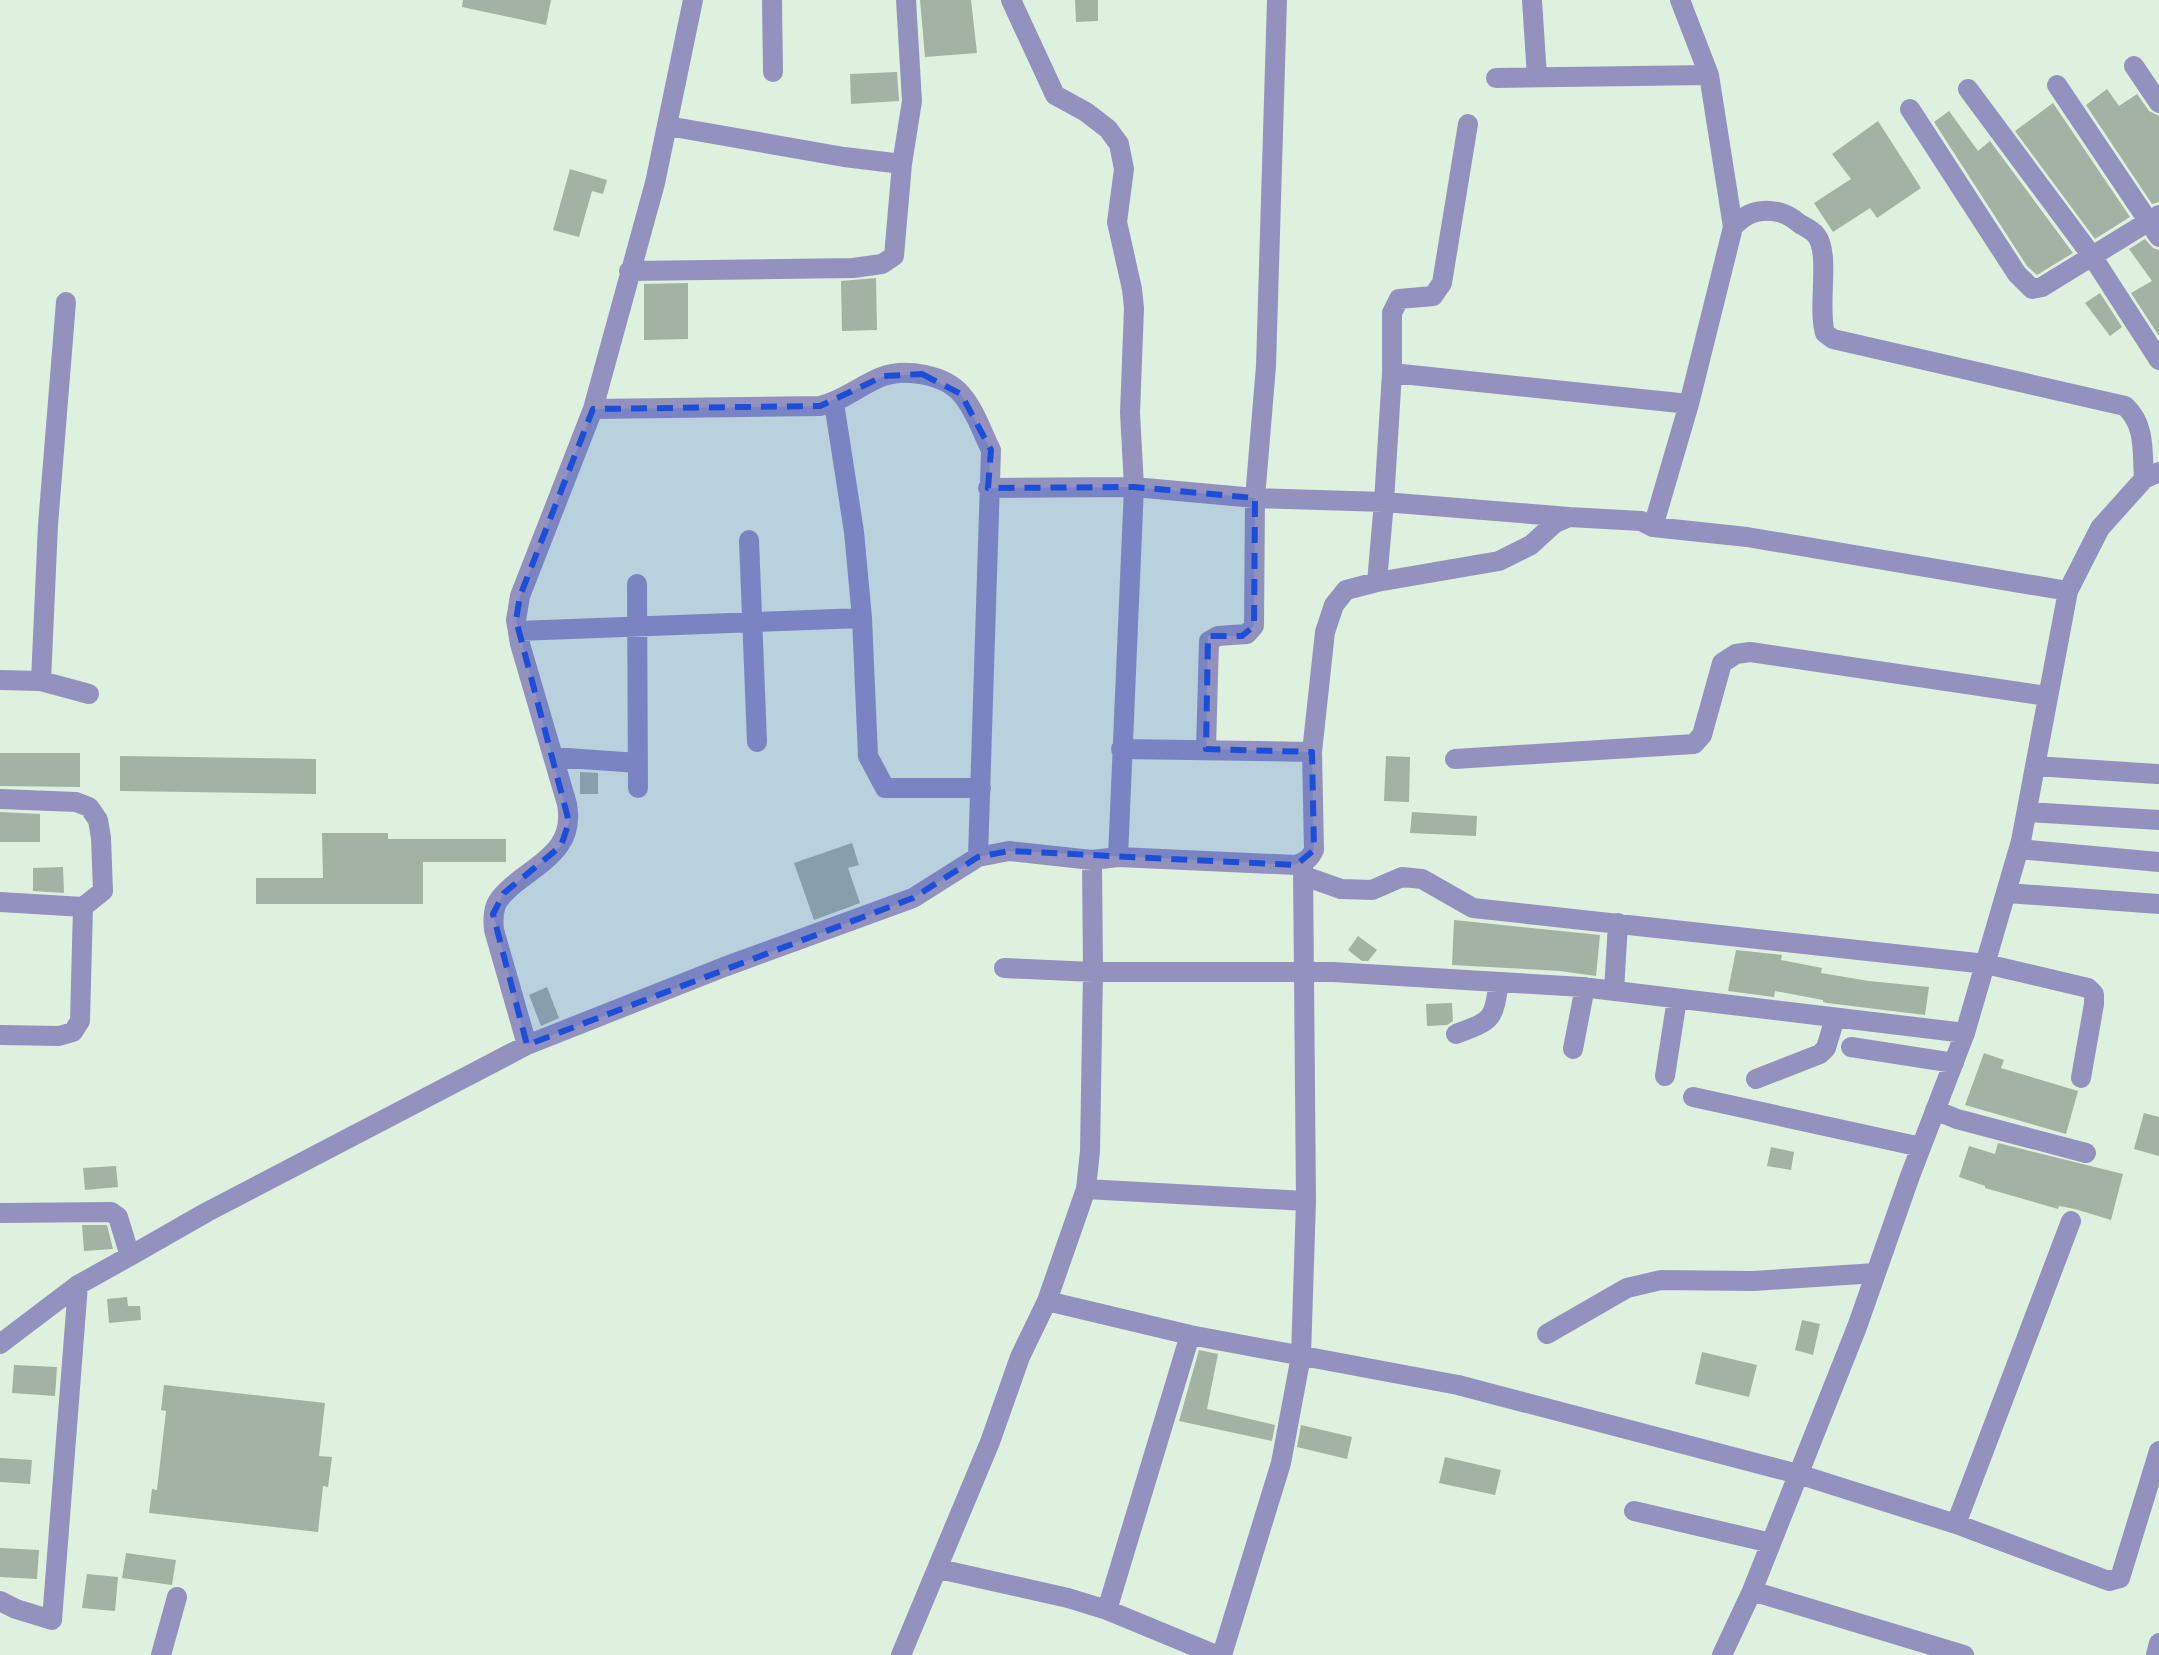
<svg xmlns="http://www.w3.org/2000/svg" width="2159" height="1655" viewBox="0 0 2159 1655" font-family="'DejaVu Sans',sans-serif">
	<style>
		.building { fill: #a3b2a3 }
		.lines { fill: none; stroke-linecap: round; stroke-linejoin: round }
		.minor { stroke: #9392bf; stroke-width: 20 }
		.marked { fill: #1d4ed8; fill-opacity: 0.2; stroke: #1d4ed8; stroke-width: 6; stroke-dasharray: 16 10; stroke-linejoin: round }
	</style>
	<rect width="100%" height="100%" fill="#e0f0df"/>
	<path class="building" d="M 463,0 L 551,0 L 546,25 L 462,7 Z
		M 920,0 L 971,0 L 977,53 L 925,57 Z
		M 1075,0 L 1098,0 L 1098,21 L 1076,22 Z
		M 897,72 L 899,101 L 851,104 L 850,74 Z
		M 2107,89 L 2119,106 L 2137,94 L 2149,111 L 2159,116 L 2159,202 L 2152,204 L 2086,105 Z
		M 2053,103 L 2130,217 L 2095,239 L 2015,131 Z
		M 1949,111 L 1978,151 L 1990,141 L 2073,253 L 2037,275 L 2027,266 L 1934,122 Z
		M 1878,121 L 1921,188 L 1877,218 L 1870,208 L 1833,232 L 1814,203 L 1851,179 L 1832,154 Z
		M 570,169 L 607,180 L 603,194 L 592,191 L 579,237 L 553,230 Z
		M 2145,239 L 2153,248 L 2159,250 L 2159,336 L 2131,293 L 2152,281 L 2129,249 Z
		M 876,278 L 877,330 L 842,331 L 841,281 Z
		M 688,283 L 688,339 L 644,340 L 644,284 Z
		M 2100,293 L 2122,327 L 2110,336 L 2085,303 Z
		M 0,753 L 80,753 L 80,787 L 0,786 Z
		M 120,756 L 316,759 L 316,794 L 120,791 Z
		M 1386,756 L 1410,757 L 1409,802 L 1384,801 Z
		M 580,772 L 598,773 L 598,794 L 580,794 Z
		M 0,812 L 40,814 L 40,842 L 0,842 Z
		M 1412,812 L 1477,816 L 1476,836 L 1410,833 Z
		M 322,833 L 388,833 L 388,839 L 506,839 L 506,862 L 423,862 L 423,904 L 256,904 L 256,878 L 323,878 Z
		M 852,843 L 859,865 L 848,868 L 860,903 L 814,920 L 794,863 Z
		M 63,867 L 64,893 L 33,891 L 33,868 Z
		M 1454,920 L 1600,935 L 1596,976 L 1560,971 L 1452,965 Z
		M 1358,936 L 1377,950 L 1368,961 L 1362,961 L 1348,950 Z
		M 1736,950 L 1782,955 L 1781,960 L 1822,968 L 1821,973 L 1869,981 L 1929,987 L 1925,1015 L 1827,1003 L 1823,1002 L 1823,1000 L 1775,991 L 1774,997 L 1728,991 Z
		M 547,987 L 559,1018 L 541,1026 L 529,995 Z
		M 1452,1003 L 1453,1021 L 1447,1025 L 1427,1026 L 1426,1004 Z
		M 1984,1053 L 2004,1060 L 2001,1068 L 2078,1091 L 2066,1134 L 1965,1105 Z
		M 2144,1113 L 2159,1117 L 2159,1156 L 2134,1149 Z
		M 1998,1143 L 2123,1174 L 2111,1220 L 2075,1209 L 2059,1206 L 2058,1209 L 1985,1188 L 1985,1186 L 1959,1177 L 1969,1146 L 1995,1154 Z
		M 1771,1147 L 1794,1152 L 1791,1170 L 1767,1166 Z
		M 116,1166 L 118,1187 L 85,1190 L 83,1168 Z
		M 82,1225 L 107,1225 L 113,1249 L 84,1251 Z
		M 127,1297 L 128,1306 L 140,1306 L 141,1320 L 109,1323 L 107,1299 Z
		M 1802,1320 L 1820,1324 L 1813,1355 L 1795,1350 Z
		M 1199,1350 L 1218,1354 L 1207,1409 L 1275,1425 L 1272,1441 L 1179,1421 Z
		M 1702,1352 L 1757,1365 L 1749,1397 L 1695,1384 Z
		M 14,1365 L 57,1367 L 55,1396 L 12,1393 Z
		M 164,1385 L 325,1403 L 319,1456 L 332,1457 L 328,1487 L 323,1486 L 318,1532 L 149,1513 L 152,1489 L 157,1490 L 166,1411 L 161,1410 Z
		M 1301,1425 L 1352,1437 L 1347,1459 L 1297,1447 Z
		M 1445,1457 L 1501,1470 L 1495,1495 L 1439,1483 Z
		M 0,1458 L 32,1460 L 30,1484 L 0,1482 Z
		M 0,1548 L 39,1550 L 37,1579 L 0,1577 Z
		M 126,1553 L 176,1560 L 172,1585 L 122,1578 Z
		M 87,1574 L 118,1577 L 115,1611 L 82,1608 Z"/>
	<g class="lines">
		<path class="minor" d="M 772,0 L 773,72
			M 1011,0 L 1055,95 L 1086,112 L 1108,129 L 1119,144 L 1124,169 L 1117,222 L 1132,289 L 1134,308 L 1130,413 L 1134,487 L 1118,857
			M 1277,0 L 1266,366 L 1255,498 L 1384,502 L 1377,582
			M 1532,0 L 1537,77
			M 1680,0 L 1709,75 L 1733,227
			M 2134,66 L 2159,103
			M 1496,78 L 1709,75
			M 2057,85 L 2159,237
			M 1968,89 L 2092,256 L 2159,360
			M 1910,109 L 2017,274 L 2032,289 L 2042,287 L 2159,215
			M 1468,124 L 1442,283 L 1433,296 L 1399,299 L 1392,313 L 1392,373 L 1384,502 L 1569,517
			M 668,126 L 844,157 L 902,164
			M 629,271 L 853,268 L 882,264 L 894,256 L 902,164 L 912,101 L 906,0
			M 1392,373 L 1689,404
			M 834,403 L 854,532 L 862,618 L 868,756 L 885,788 L 981,788
			M 593,409 L 820,406 C 843,401 859,386 881,377 C 905,368 945,374 962,395 C 975,410 982,432 991,450 L 978,857
			M 988,488 L 1134,487 L 1255,498 L 1254,626 L 1247,634 L 1218,636 L 1209,641 L 1206,749
			M 1653,527 L 1689,404 L 1733,227 C 1746,213 1759,208 1778,212 C 1787,214 1793,218 1800,224 C 1805,227 1812,230 1816,235 C 1831,253 1817,306 1825,333 L 1833,339 L 2125,406 C 2146,425 2142,452 2144,479
			M 749,540 L 757,742
			M 637,584 L 638,788
			M 518,631 L 862,618
			M 0,680 L 41,681 L 89,694
			M 41,681 L 48,525 L 66,302
			M 1121,749 L 1312,752
			M 553,757 L 638,763
			M 1455,759 L 1694,744 L 1702,735 L 1722,663 L 1736,654 L 1750,652 L 2047,696
			M 2035,766 L 2157,774
			M 0,799 L 76,802 L 89,807 L 98,820 L 101,838 L 103,891 L 83,907 L 0,902
			M 2027,812 L 2159,820
			M 2019,849 L 2159,862
			M 1304,876 L 1341,889 L 1372,890 L 1402,877 L 1422,879 L 1473,908 L 1986,964 L 2088,988 L 2094,994 L 2094,1004 L 2081,1078
			M 2007,893 L 2159,904
			M 1004,968 L 1093,972 L 1333,972 L 1582,987 L 1965,1033
			M 1614,991 L 1618,923
			M 1456,1034 C 1493,1020 1493,1021 1499,982
			M 0,1035 L 59,1036 L 73,1032 L 80,1021 L 83,907
			M 527,1045 L 494,930 C 493,921 493,913 496,905 C 499,897 506,892 512,886 C 542,861 575,848 567,804 L 520,644 L 516,620 L 520,596 L 593,409 L 655,183 L 693,0
			M 1851,1047 L 1954,1063
			M 1573,1049 L 1585,987
			M 1665,1076 L 1677,999
			M 1756,1079 L 1820,1054 L 1826,1048 L 1835,1018
			M 1693,1097 L 1921,1147
			M 1935,1110 L 1957,1119 L 2086,1153
			M 1086,1189 L 1306,1201
			M 0,1213 L 111,1212 L 118,1217 L 130,1256
			M 1047,1301 L 1190,1335 L 1458,1385 L 1798,1474 L 1956,1524 L 2109,1581 L 2120,1578 L 2159,1451
			M 1547,1334 L 1627,1288 L 1661,1280 L 1753,1281 L 1876,1273
			M 0,1344 L 78,1285 L 130,1256 L 207,1212 L 527,1045 L 724,967 L 913,898 L 978,857 L 1009,851 L 1092,860 L 1118,857 L 1296,865 C 1305,862 1310,859 1314,850 L 1312,752 L 1325,632 L 1334,605 L 1346,590 L 1377,582 L 1499,561 L 1531,545 L 1555,523 L 1569,517 L 1641,521 L 1653,527 L 1747,537 L 2068,591
			M 1634,1511 L 1771,1543
			M 1956,1524 L 2071,1221
			M 939,1569 L 1068,1598 L 1107,1610 L 1216,1655
			M 1752,1591 L 1964,1655
			M 0,1601 L 16,1609 L 52,1620 L 78,1285
			M 1107,1610 L 1190,1335
			M 161,1655 L 177,1597
			M 901,1655 L 990,1442 L 1020,1357 L 1047,1301 L 1086,1189 L 1090,1151 L 1093,972 L 1092,860
			M 1222,1655 L 1281,1463 L 1301,1356 L 1306,1201 L 1303,866
			M 1722,1655 L 1752,1591 L 1857,1327 L 1910,1176 L 1965,1033 L 2021,841 L 2068,591 L 2100,528 L 2144,479 L 2159,472
			M 2156,1655 L 2159,1643"/>
	</g>
	<path class="marked" d="M 922,374 L 961,394 L 991,450 L 988,488 L 1134,487 L 1255,498 L 1254,626 L 1242,636 L 1208,636 L 1206,749 L 1312,752 L 1314,850 L 1296,865 L 1009,851 L 978,857 L 913,898 L 527,1045 L 493,914 L 504,893 L 561,846 L 569,822 L 516,620 L 520,596 L 593,409 L 820,406 L 884,376 Z"/>
</svg>
